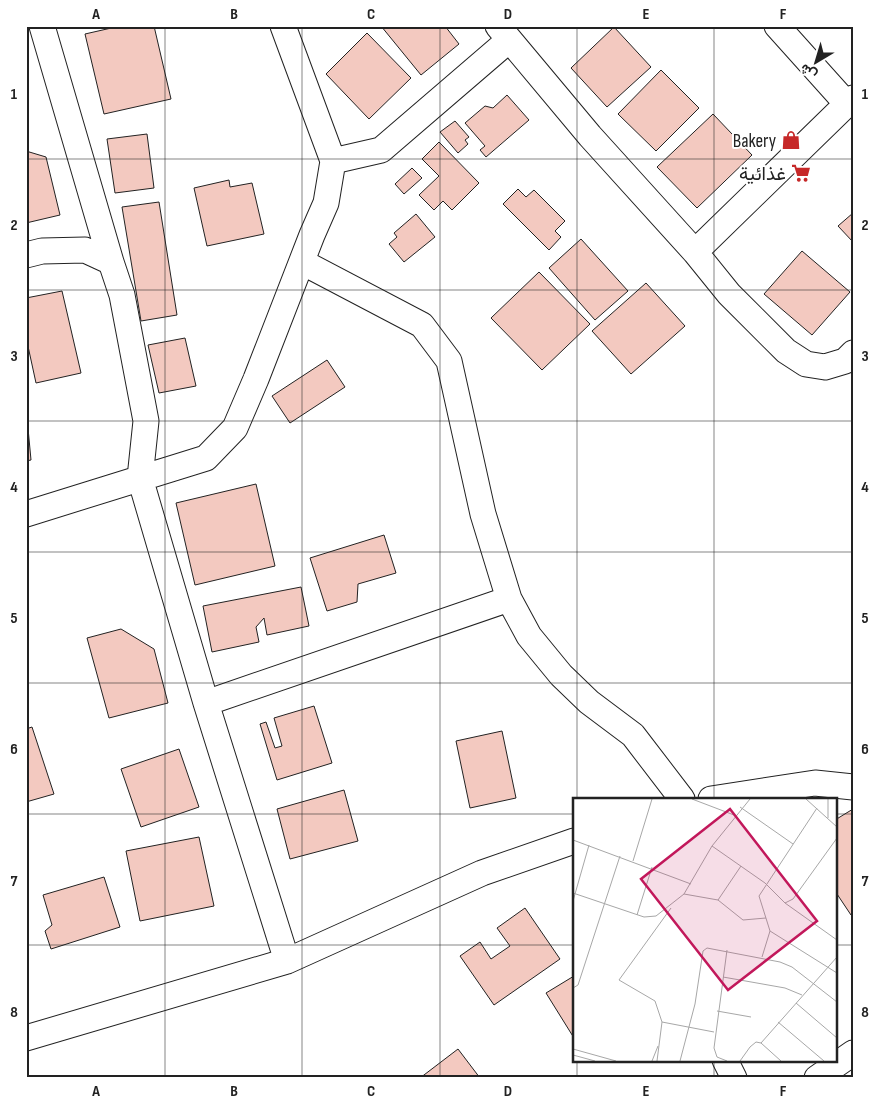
<svg xmlns="http://www.w3.org/2000/svg" width="879" height="1104" viewBox="0 0 879 1104" font-family="'Sofia Sans Condensed',Vazirmatn,sans-serif">
	<style>
		.building { fill: #f3c9c0; stroke: #222 }
		.lines { fill: none; stroke-linecap: round; stroke-linejoin: round }
		.street-casing { stroke: #222; stroke-width: 27 }
		.street { stroke: #fff; stroke-width: 25 }
		.grid { fill: none; stroke: #222; stroke-width: 1; stroke-opacity: 0.55 }
		.labels { text-anchor: middle; stroke-width: 4; stroke-linejoin: round; paint-order: stroke }
		.poi-label { font-size: 19px; fill: #222; stroke: #fff; text-anchor: end }
		.inset-road { fill: none; stroke: #a7a7a7; stroke-width: 1 }
		.view { fill: #c2185b; fill-opacity: 0.15; stroke: #c2185b; stroke-width: 2.5 }
		.inset-edge { fill: none; stroke: #222; stroke-width: 2.5 }
		.neatline { fill: none; stroke: #222; stroke-width: 2 }
		.grid-label { font-size: 16px; text-anchor: middle; font-weight: bold; fill: #222 }
	</style>
	<rect width="100%" height="100%" fill="#fff"/>
	<path class="building" d="M 120,26 L 154,26 L 171,99 L 104,114 L 85,34 Z
		M 381,26 L 445,26 L 459,44 L 421,75 Z
		M 614,27 L 651,67 L 607,107 L 571,68 Z
		M 367,33 L 411,78 L 369,119 L 326,74 Z
		M 661,70 L 699,108 L 656,151 L 618,114 Z
		M 507,95 L 529,120 L 486,157 L 480,150 L 485,146 L 465,123 L 485,106 L 493,108 Z
		M 713,114 L 752,155 L 697,208 L 657,167 Z
		M 455,121 L 469,137 L 465,140 L 468,144 L 458,153 L 440,132 Z
		M 147,134 L 154,188 L 115,193 L 107,139 Z
		M 439,142 L 479,183 L 452,210 L 443,201 L 434,210 L 419,195 L 439,176 L 422,159 Z
		M 26,151 L 46,157 L 60,215 L 26,223 Z
		M 412,168 L 422,178 L 404,194 L 395,184 Z
		M 229,180 L 230,187 L 252,183 L 264,234 L 207,246 L 194,188 Z
		M 518,189 L 526,197 L 534,190 L 565,221 L 555,231 L 561,237 L 549,250 L 503,204 Z
		M 159,202 L 177,315 L 141,321 L 122,207 Z
		M 853,213 L 853,242 L 838,226 Z
		M 416,214 L 435,237 L 404,262 L 389,244 L 397,237 L 394,233 Z
		M 581,239 L 628,291 L 595,320 L 549,268 Z
		M 802,251 L 850,292 L 812,335 L 764,294 Z
		M 539,272 L 590,324 L 542,370 L 491,318 Z
		M 646,283 L 685,326 L 631,374 L 592,331 Z
		M 62,291 L 81,373 L 36,383 L 26,337 L 26,298 Z
		M 185,338 L 196,386 L 159,393 L 148,345 Z
		M 327,360 L 345,387 L 290,423 L 272,396 Z
		M 26,407 L 31,460 L 26,461 Z
		M 256,484 L 275,566 L 195,585 L 176,503 Z
		M 384,535 L 396,573 L 358,584 L 357,602 L 327,611 L 310,558 Z
		M 301,587 L 309,626 L 267,635 L 264,618 L 256,627 L 259,642 L 212,652 L 203,606 Z
		M 121,629 L 154,649 L 168,703 L 109,718 L 87,638 Z
		M 314,706 L 332,763 L 277,780 L 260,724 L 266,722 L 275,748 L 282,746 L 274,718 Z
		M 32,727 L 54,794 L 26,802 L 26,729 Z
		M 502,731 L 516,798 L 470,808 L 456,741 Z
		M 179,749 L 199,807 L 141,827 L 121,769 Z
		M 344,790 L 358,841 L 290,859 L 277,809 Z
		M 853,809 L 853,913 L 851,915 L 835,891 L 835,820 Z
		M 199,837 L 214,906 L 140,921 L 126,851 Z
		M 104,877 L 120,927 L 51,949 L 45,931 L 52,925 L 43,895 Z
		M 525,908 L 560,959 L 494,1005 L 460,956 L 480,942 L 491,959 L 510,946 L 497,928 Z
		M 574,976 L 574,1038 L 546,993 Z
		M 458,1049 L 480,1078 L 420,1078 Z"/>
	<g class="lines">
		<g class="street-casing">
			<path id="street" d="M 42,26 L 111,262
				M 498,26 L 590,136 L 695,252 L 729,294 L 786,351 L 806,364 L 825,367 L 845,361 L 853,353
				M 777,26 L 847,104
				M 333,161 L 381,150 L 509,40
				M 695,252 L 853,98
				M 26,255 L 42,251 L 85,250 L 111,262 L 122,295 L 146,421 L 140,478 L 206,703 L 287,961
				M 302,262 L 422,325 L 449,361 L 483,514 L 509,599 L 529,636 L 561,675 L 589,702 L 633,735 L 682,799
				M 26,514 L 206,458 L 235,428 L 256,379 L 312,235 L 326,203 L 333,161 L 283,26
				M 206,703 L 509,599
				M 711,799 L 815,783 L 853,787
				M 26,1038 L 287,961 L 482,873 L 574,841
				M 725,1060 L 734,1078
				M 817,1078 L 853,1053"/>
		</g>
		<use href="#street" class="street"/>
	</g>
	<path class="grid" d="M 165,26 L 165,1078M 302,26 L 302,1078M 440,26 L 440,1078M 577,26 L 577,799M 714,26 L 714,799M 26,159 L 853,159M 26,290 L 853,290M 26,421 L 853,421M 26,552 L 853,552M 26,683 L 853,683M 26,814 L 574,814M 835,814 L 853,814M 26,945 L 574,945M 835,945 L 853,945M 577,1060 L 577,1078M 714,1060 L 714,1078"/>
	<defs>
		<g id="shop-bare" transform="scale(1.5)"><path d="M-5-2.5h2.3a2.7 3.5 0 0 1 5.4 0H5L5.5 6h-11ZM-1.5-2.5h3a1.5 2.3 0 0 0-3 0Z" fill="#c62828" stroke="#fff" stroke-width="2.5" paint-order="stroke"/></g>
		<g id="supermarket-bare" transform="scale(1.5)"><path d="M-6-5.5h2.5l.6 2H6L4.5 2H-2.5L-4.4-4H-6ZM-1.5 3.2a1.3 1.3 0 1 0 .1 0ZM3 3.2a1.3 1.3 0 1 0 .1 0Z" fill="#c62828" stroke="#fff" stroke-width="2.5" paint-order="stroke"/></g>
	</defs>
	<g fill-rule="evenodd">
		<use href="#shop-bare" x="791" y="140"/>
		<use href="#supermarket-bare" x="801" y="173"/>
	</g>
	<g class="labels">
		<g class="poi-label">
			<text x="776" y="147">Bakery</text>
			<text x="786" y="180">غذائية</text>
		</g>
	</g>
	<g transform="translate(573 798)">
		<rect width="264" height="264" fill="#fff"/>
		<path class="inset-road" d="M 119,1 L 161,17M 233,1 L 264,29M 255,1 L 255,20M 167,9 L 220,46M 244,10 L 186,98 L 197,133 L 264,175M 0,42 L 118,86M 139,48 L 192,85 L 212,105 L 220,101 L 264,40M 60,63 L 79,1M 0,95 L 71,119 L 83,118 L 111,96 L 139,48 L 177,1M 111,96 L 145,102 L 170,122 L 193,120M 145,102 L 168,68M 0,103 L 16,47M 212,105 L 264,142M 64,117 L 79,69M 154,152 L 141,250 L 144,259 L 154,263M 189,159 L 197,133M 150,179 L 212,190 L 229,197M 0,190 L 5,187 L 47,58M 223,205 L 264,240M 144,213 L 178,219M 89,224 L 141,234M 205,224 L 251,263M 188,245 L 208,263M 0,251 L 43,263M 0,257 L 22,263M 79,263 L 85,248M 84,263 L 89,224 L 82,203 L 46,182 L 98,110M 107,263 L 122,206 L 130,153 L 134,150 L 207,164 L 219,169 L 264,204M 167,263 L 177,249 L 183,244 L 188,245 L 264,159"/>
		<path class="view" d="M 157,11 L 244,123 L 155,192 L 68,81 Z"/>
		<rect width="264" height="264" class="inset-edge"/>
	</g>
	<rect width="879" height="1104" fill="none" stroke="#ffffff" stroke-width="55"/>
	<g transform="translate(816 62) rotate(218)" stroke="#ffffff" stroke-width="4" paint-order="stroke">
	<path d="M0-4L9 19L0 12L-9 19Z" fill="#222222"/>
	<text y="-8" font-size="14" font-weight="bold" text-anchor="middle" fill="#222222">ش</text>
	</g>
	<rect x="28" y="28" width="824" height="1048" class="neatline"/>
	<g class="grid-label">
		<text x="96" y="19">A</text>
		<text x="234" y="19">B</text>
		<text x="371" y="19">C</text>
		<text x="508" y="19">D</text>
		<text x="646" y="19">E</text>
		<text x="783" y="19">F</text>
		<text x="14" y="99">1</text>
		<text x="865" y="99">1</text>
		<text x="14" y="230">2</text>
		<text x="865" y="230">2</text>
		<text x="14" y="361">3</text>
		<text x="865" y="361">3</text>
		<text x="14" y="492">4</text>
		<text x="865" y="492">4</text>
		<text x="14" y="623">5</text>
		<text x="865" y="623">5</text>
		<text x="14" y="754">6</text>
		<text x="865" y="754">6</text>
		<text x="14" y="886">7</text>
		<text x="865" y="886">7</text>
		<text x="14" y="1017">8</text>
		<text x="865" y="1017">8</text>
		<text x="96" y="1096">A</text>
		<text x="234" y="1096">B</text>
		<text x="371" y="1096">C</text>
		<text x="508" y="1096">D</text>
		<text x="646" y="1096">E</text>
		<text x="783" y="1096">F</text>
	</g>
</svg>
